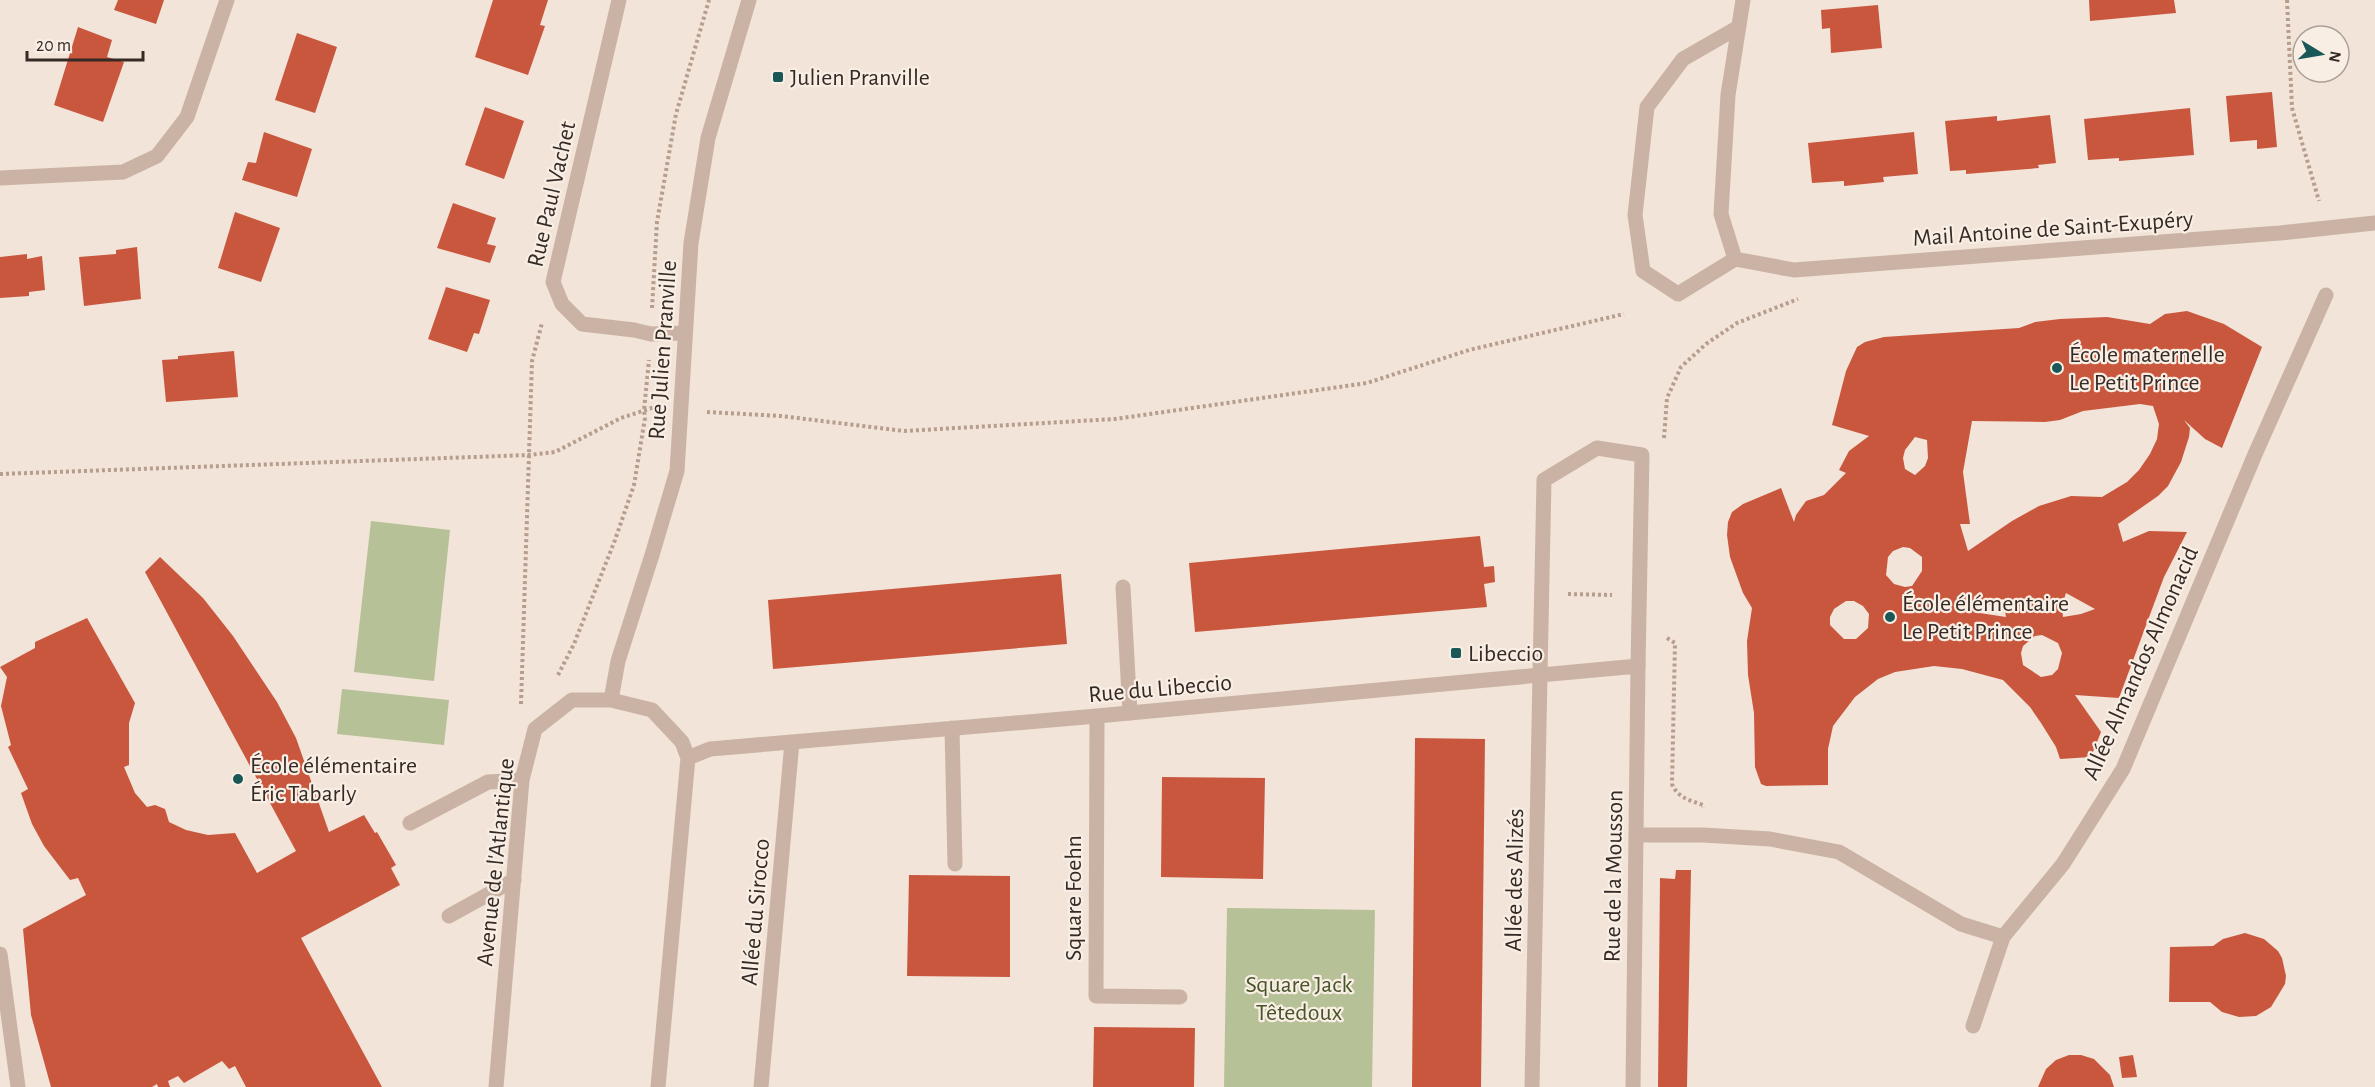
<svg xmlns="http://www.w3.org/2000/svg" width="2375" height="1087" viewBox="0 0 2375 1087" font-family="'Alegreya Sans',sans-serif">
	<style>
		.green { fill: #b6c198 }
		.building { fill: #c9573e; fill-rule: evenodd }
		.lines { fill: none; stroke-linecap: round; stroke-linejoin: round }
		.path { stroke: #b69d8e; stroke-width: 4; stroke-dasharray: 3 3; stroke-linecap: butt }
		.lane { stroke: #cab3a4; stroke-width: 15 }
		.street { stroke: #cab3a4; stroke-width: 15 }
		.poi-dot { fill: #1a5757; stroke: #f9eee4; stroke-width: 2 }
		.labels { text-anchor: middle; stroke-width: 4.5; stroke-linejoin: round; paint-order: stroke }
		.poi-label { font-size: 24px; fill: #352a26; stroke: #f9eee4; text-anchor: start }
		.street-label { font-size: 24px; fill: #352a26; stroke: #f9eee4 }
		.park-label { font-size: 24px; fill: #475429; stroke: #f9eee4 }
	</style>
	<rect width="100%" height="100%" fill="#f2e4d8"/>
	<path class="green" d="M 371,521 L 450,530 L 434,681 L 354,672 Z
		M 342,689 L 449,700 L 444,745 L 337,734 Z
		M 1227,908 L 1375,910 L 1372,1087 L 1224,1087 Z"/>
	<path class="building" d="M 118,0 L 164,0 L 156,24 L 114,10 Z
		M 493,0 L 548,0 L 540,25 L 545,26 L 528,75 L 475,57 Z
		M 2089,0 L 2174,0 L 2176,13 L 2090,21 Z
		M 1878,5 L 1882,48 L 1831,53 L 1830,28 L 1822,29 L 1821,10 Z
		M 78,27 L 112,40 L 107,57 L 124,62 L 103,122 L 54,105 Z
		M 297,33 L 337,47 L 315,113 L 275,100 Z
		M 2272,92 L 2277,147 L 2257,149 L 2257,140 L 2230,142 L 2226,96 Z
		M 485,107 L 524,121 L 504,179 L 465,165 Z
		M 2190,108 L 2194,155 L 2119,161 L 2119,158 L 2088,160 L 2084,119 Z
		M 2050,115 L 2056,163 L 2038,165 L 2039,168 L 1966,174 L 1966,170 L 1950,171 L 1945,121 L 1997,116 L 1997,121 Z
		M 264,132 L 312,149 L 297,197 L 242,180 L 248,162 L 256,163 Z
		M 1914,132 L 1918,174 L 1883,177 L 1884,182 L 1844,186 L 1844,181 L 1812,183 L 1808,143 Z
		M 453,203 L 496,218 L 487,244 L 496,246 L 490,263 L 437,248 Z
		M 235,212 L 280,228 L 261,282 L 218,268 Z
		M 137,247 L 141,299 L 84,306 L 79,257 L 116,254 L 116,250 Z
		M 27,254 L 27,259 L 42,256 L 45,290 L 29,292 L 29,296 L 0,298 L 0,257 Z
		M 446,287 L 490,300 L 479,334 L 474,333 L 467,352 L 428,339 Z
		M 2187,311 L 2224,324 L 2262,347 L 2222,448 L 2205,439 L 2184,420 L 2190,428 L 2189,437 L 2181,462 L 2168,486 L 2158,496 L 2118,524 L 2123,542 L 2149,531 L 2187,532 L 2164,577 L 2119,698 L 2075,695 L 2101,732 L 2091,757 L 2060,759 L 2056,747 L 2041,723 L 2030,707 L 2003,680 L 1962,669 L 1934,666 L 1895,672 L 1878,679 L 1855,697 L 1833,726 L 1828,749 L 1828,785 L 1766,786 L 1761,784 L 1755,767 L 1754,713 L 1748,675 L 1747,641 L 1752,608 L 1743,593 L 1730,557 L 1727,535 L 1728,522 L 1732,512 L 1743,504 L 1781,488 L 1794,522 L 1796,515 L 1806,501 L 1824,495 L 1846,473 L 1839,470 L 1849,451 L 1869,436 L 1832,425 L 1846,371 L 1857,347 L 1865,342 L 1884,337 L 2019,328 L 2035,322 L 2060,319 L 2107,317 L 2150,324 L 2165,314 ZM 2140,404 L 2153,406 L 2159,424 L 2157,439 L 2150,454 L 2139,470 L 2127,482 L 2102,497 L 2071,496 L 2039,506 L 2012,521 L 1968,551 L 1960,524 L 1970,524 L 1963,472 L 1972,421 L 2045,422 L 2060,420 L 2083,411 ZM 1915,437 L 1927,440 L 1928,458 L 1925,466 L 1915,475 L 1905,469 L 1903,458 L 1905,450 ZM 1903,547 L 1910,548 L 1922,557 L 1922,571 L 1912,586 L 1905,587 L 1894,584 L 1886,575 L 1888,557 L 1893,551 ZM 2066,593 L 2095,609 L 2081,614 L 2063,617 L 2062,605 ZM 2003,599 L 2006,617 L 1973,612 ZM 1846,601 L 1854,601 L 1863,606 L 1869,614 L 1868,628 L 1856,639 L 1844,639 L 1830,625 L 1830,617 L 1834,609 ZM 2042,635 L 2058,643 L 2062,653 L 2058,669 L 2052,675 L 2041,677 L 2023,665 L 2021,653 L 2023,646 L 2035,636 Z
		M 234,351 L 238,397 L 166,402 L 162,360 L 178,359 L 178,356 Z
		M 1480,536 L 1484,567 L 1494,566 L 1495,582 L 1484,584 L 1487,607 L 1195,632 L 1189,563 Z
		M 160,557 L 203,598 L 233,636 L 277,702 L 296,738 L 329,832 L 364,815 L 375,833 L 377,832 L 396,865 L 391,868 L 400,885 L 301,938 L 382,1087 L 246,1087 L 235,1066 L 229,1069 L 222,1061 L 184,1083 L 178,1076 L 168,1081 L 170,1087 L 158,1087 L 157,1084 L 152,1087 L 51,1087 L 31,1015 L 23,929 L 86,895 L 78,878 L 70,880 L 44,846 L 32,824 L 21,793 L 28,789 L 8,747 L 11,745 L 1,706 L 7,677 L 0,667 L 35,648 L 35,642 L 87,618 L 135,703 L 129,723 L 129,765 L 124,767 L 135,793 L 147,807 L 155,805 L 165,809 L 169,822 L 186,830 L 208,835 L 235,833 L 257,873 L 296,851 L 145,572 Z
		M 1061,574 L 1067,644 L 773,669 L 768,600 Z
		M 1415,738 L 1485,739 L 1481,1087 L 1412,1087 Z
		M 1162,777 L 1265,778 L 1263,879 L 1161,877 Z
		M 1676,870 L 1691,870 L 1687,1087 L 1658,1087 L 1660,878 L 1675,879 Z
		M 909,875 L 1010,876 L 1010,977 L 907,976 Z
		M 2245,933 L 2264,939 L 2278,951 L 2282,958 L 2286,976 L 2285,984 L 2271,1007 L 2256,1016 L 2239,1017 L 2222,1012 L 2210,1002 L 2169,1002 L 2170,947 L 2213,946 L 2223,939 Z
		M 1094,1027 L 1195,1028 L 1194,1087 L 1093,1087 Z
		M 2069,1055 L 2081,1055 L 2094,1059 L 2110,1075 L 2114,1087 L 2038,1087 L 2046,1069 L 2056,1060 Z
		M 2133,1055 L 2137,1077 L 2122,1078 L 2119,1057 Z"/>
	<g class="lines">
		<path class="path" d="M 2287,0 L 2292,108 L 2319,201
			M 652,308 L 657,222 L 676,114 L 709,0
			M 707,412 L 781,416 L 904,431 L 1115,419 L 1367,383 L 1469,350 L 1624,314
			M 1664,438 L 1667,398 L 1681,367 L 1706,344 L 1737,323 L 1798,299
			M 0,474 L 529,455 L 555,452 L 621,418 L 655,407
			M 1568,594 L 1612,595
			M 1667,638 L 1675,643 L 1672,784 C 1678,798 1689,800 1703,805 L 1703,808
			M 558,675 L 574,644 L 615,540 L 634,485 L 645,418 L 644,410 L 649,360
			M 521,704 L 532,361 L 542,323"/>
		<path class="lane" d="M 1735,259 L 1678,294 L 1643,271 L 1635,215 L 1647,107 L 1683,59 L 1737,28
			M 1123,587 L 1130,713
			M 1540,674 L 1544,480 L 1597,448 L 1642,455 L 1638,666
			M 410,823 L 488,782 L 522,780
			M 449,916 L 514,880
			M 0,954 L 18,1087"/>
		<path class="street" d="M 619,0 L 553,282 L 562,304 L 582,324 L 634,330 L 651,334 L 685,333
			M 1743,0 L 1728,95 L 1721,214 L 1735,259 L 1794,270 L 2280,233 L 2375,223
			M 0,178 L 123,172 L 157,156 L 187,117 L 227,0
			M 611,700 L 618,661 L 652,555 L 677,471 L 691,243 L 708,138 L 749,0
			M 1097,716 L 1096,996 L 1180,997
			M 952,728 L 955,864
			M 688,758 L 710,749 L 1097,716 L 1638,666 L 1633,1087
			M 1636,835 L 1703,835 L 1770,839 L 1839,852 L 1961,924 L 2003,937
			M 1973,1026 L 2003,937 L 2063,864 L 2123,769 L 2256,452 L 2326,295
			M 496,1087 L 522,780 L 535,729 L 572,700 L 611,700 L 652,710 L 682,742 L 688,758 L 658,1087
			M 761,1087 L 792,742
			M 1532,1087 L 1540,674"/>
	</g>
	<g class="poi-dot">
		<rect x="772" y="71" width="12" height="12" rx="3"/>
		<circle cx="2057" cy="368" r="6"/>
		<circle cx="1890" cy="617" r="6"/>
		<rect x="1450" y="647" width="12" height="12" rx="3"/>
		<circle cx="238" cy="779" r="6"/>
	</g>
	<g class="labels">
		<g class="poi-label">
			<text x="790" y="85">Julien Pranville</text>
			<text x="2069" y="362">École maternelle<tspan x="2069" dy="28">Le Petit Prince</tspan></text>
			<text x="1902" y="611">École élémentaire<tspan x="1902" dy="28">Le Petit Prince</tspan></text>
			<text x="1468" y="661">Libeccio</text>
			<text x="250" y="773">École élémentaire<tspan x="250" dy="28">Éric Tabarly</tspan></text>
		</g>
		<g class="street-label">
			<text transform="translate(551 194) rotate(-77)" y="8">Rue Paul Vachet</text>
			<text transform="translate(2053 228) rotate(-4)" y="8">Mail Antoine de Saint-Exupéry</text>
			<text transform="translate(662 350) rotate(-86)" y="8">Rue Julien Pranville</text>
			<text transform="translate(2140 663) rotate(-66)" y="8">Allée Almandos Almonacid</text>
			<text transform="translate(1160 688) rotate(-5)" y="8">Rue du Libeccio</text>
			<text transform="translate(495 862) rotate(-84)" y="8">Avenue de l'Atlantique</text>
			<text transform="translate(1613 876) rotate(-89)" y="8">Rue de la Mousson</text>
			<text transform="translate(1514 880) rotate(-89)" y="8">Allée des Alizés</text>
			<text transform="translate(1073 898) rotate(-90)" y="8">Square Foehn</text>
			<text transform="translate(755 912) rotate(-85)" y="8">Allée du Sirocco</text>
		</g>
		<g class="park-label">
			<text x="1299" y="992">Square Jack<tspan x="1299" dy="28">Têtedoux</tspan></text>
		</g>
	</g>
	<g transform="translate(2321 54) rotate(101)"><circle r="28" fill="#f9eee4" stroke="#aba098" stroke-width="1.5"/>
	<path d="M0-4.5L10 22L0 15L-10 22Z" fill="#1a5757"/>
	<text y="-9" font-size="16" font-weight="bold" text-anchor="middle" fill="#352a26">N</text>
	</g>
	<path d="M27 51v9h116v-9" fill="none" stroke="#352a26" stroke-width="3"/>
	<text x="36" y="51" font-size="18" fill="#352a26" stroke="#f9eee4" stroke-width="4.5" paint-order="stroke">20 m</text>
</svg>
